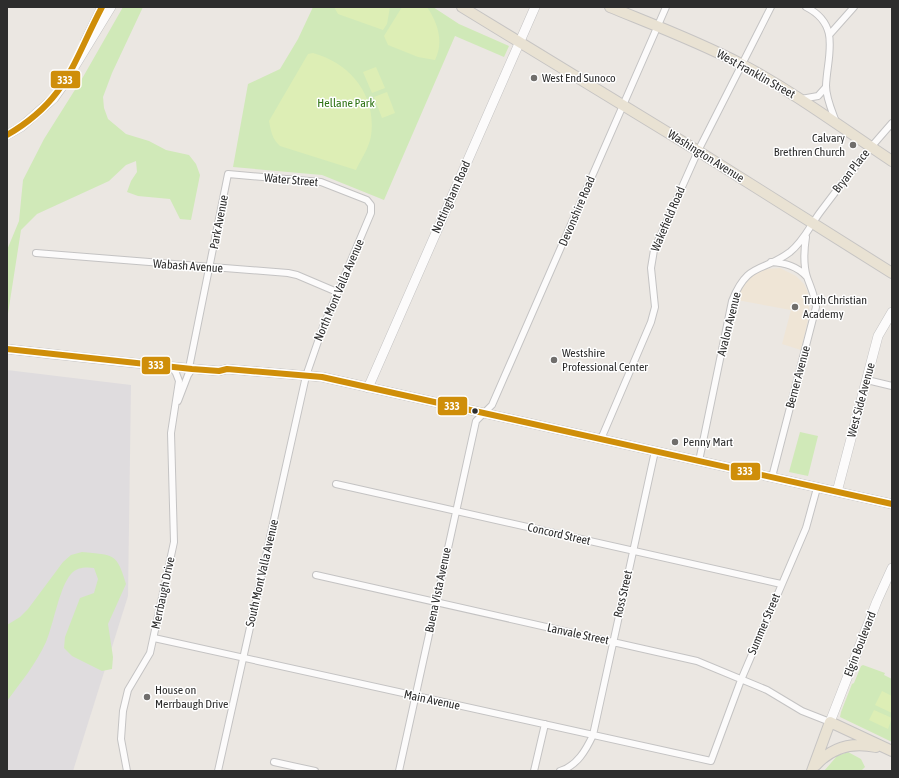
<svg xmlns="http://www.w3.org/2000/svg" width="899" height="778" viewBox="0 0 899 778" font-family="'Asap Condensed',sans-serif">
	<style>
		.industrial { fill: #dfdcde }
		.education { fill: #efe5d6 }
		.green { fill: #d0e9b8 }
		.pitch { fill: #ddeeb5 }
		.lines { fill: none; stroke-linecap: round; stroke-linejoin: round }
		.street-casing { stroke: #c4c3c3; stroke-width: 8 }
		.secondary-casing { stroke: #c4c3c3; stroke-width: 10 }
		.primary-casing { stroke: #c6c4c3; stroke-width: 12 }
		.street { stroke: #fcfbfb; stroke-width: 6 }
		.secondary { stroke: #fcfbfb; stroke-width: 9 }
		.primary { stroke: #e9e2d3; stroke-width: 10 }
		.bus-1-casing { stroke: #fff; stroke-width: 9 }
		.bus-1 { stroke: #cf8e09; stroke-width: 6 }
		.poi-dot { fill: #706e6c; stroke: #fff; stroke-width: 1.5 }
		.bus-dot { fill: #2d2d2d; stroke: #fff; stroke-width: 1.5 }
		.labels { text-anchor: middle; stroke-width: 3; stroke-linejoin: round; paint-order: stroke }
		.street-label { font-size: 12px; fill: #2d2d2d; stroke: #fff }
		.poi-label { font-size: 12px; fill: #2d2d2d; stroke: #fff; text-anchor: start }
		.park-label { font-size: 12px; fill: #2e7313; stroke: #fff }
		.line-badge { stroke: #fff; stroke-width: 1.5 }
		.badge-label { font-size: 11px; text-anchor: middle; font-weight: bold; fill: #fff }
	</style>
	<rect width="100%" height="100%" fill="#ebe7e2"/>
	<path class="industrial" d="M 7,370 L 131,385 L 128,596 L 73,771 L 7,771 Z"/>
	<path class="education" d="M 780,268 L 796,276 L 804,284 L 809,295 L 809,315 L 801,350 L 782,344 L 791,310 L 737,300 L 741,288 L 754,274 L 767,269 Z"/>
	<path class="green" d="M 123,7 L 143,7 L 112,73 L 103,97 L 104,108 L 108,119 L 126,134 L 149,141 L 166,150 L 189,155 L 196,164 L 200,175 L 191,220 L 180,219 L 170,199 L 138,196 L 127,192 L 131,181 L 137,172 L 136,161 L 126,165 L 109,181 L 37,214 L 21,230 L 7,320 L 7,250 L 19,221 L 23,180 L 44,139 L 83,77 Z
		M 313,7 L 433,7 L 459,24 L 509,46 L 504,57 L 455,36 L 384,200 L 322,175 L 233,167 L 248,84 L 280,69 L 298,39 Z
		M 800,432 L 818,436 L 808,476 L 789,472 Z
		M 82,552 C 114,555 117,553 126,584 L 108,624 L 113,657 L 112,669 L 102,671 L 72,656 L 64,648 L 65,637 L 80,598 L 94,593 L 98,579 L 94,568 C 86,567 77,567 71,574 C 59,588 54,623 46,642 C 36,664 21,682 7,701 L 7,625 L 20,617 L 28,609 L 63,562 L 71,555 Z
		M 863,665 L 885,673 L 884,675 L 892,679 L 892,742 L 840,717 L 841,712 L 852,684 L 854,683 L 861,666 Z
		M 848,752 L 861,759 L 865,767 L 861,771 L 824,771 L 837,756 Z"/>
	<path class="pitch" d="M 334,7 L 390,7 L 387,24 L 383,30 L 338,14 Z
		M 402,7 L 427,7 C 438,23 444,42 435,60 L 418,57 L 388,45 L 384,36 Z
		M 313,53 C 350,63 377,95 371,136 C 369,148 361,159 356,170 L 280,146 C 272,139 271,131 269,121 L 308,54 Z
		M 376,67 L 385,88 L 372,93 L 363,72 Z
		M 387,92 L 395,113 L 382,118 L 374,97 Z
		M 882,691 L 892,696 L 892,713 L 875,705 Z
		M 874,710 L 892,718 L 888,729 L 869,720 Z"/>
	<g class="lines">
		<g class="street-casing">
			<path id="street" d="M 806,7 C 842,25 827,56 826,86 C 826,98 832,111 836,122
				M 830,34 L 854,7
				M 801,99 L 818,96 L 826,87
				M 36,253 L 288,273 L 297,275 L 337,292
				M 771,262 C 785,263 797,266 807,277
				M 190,363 L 228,174 L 321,182 L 367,200 L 371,205 L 371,213 L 323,327 L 306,376 L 218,771
				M 867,380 L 892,386
				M 178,401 L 188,375 L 192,369
				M 601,439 L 651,322 L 655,307 L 651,268 L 654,250 L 698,151 L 771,7
				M 699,461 L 732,301 C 748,261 762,273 790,252 C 804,241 811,224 821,211 C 844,180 867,151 892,123
				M 772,477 L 816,307 C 815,296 811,288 807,277 C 803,264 804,250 806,237
				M 336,484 L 781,584
				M 316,575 L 697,661 L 767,690 L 802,711 L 830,722
				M 154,638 L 711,761 L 741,680 L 806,528 L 817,488
				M 274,762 L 315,771
				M 127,771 L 121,739 L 123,711 L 128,690 L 150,653 L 174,542 L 171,433 L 179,381 L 176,373 L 172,367
				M 399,771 L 476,421 L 492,405 L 666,7
				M 534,771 L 545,724
				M 560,771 C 577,766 586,750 593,735 L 655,451"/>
		</g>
		<g class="secondary-casing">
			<path id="secondary" d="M 85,42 L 102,7
				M 7,135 L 21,127 L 54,98 L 64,84 L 111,7
				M 7,349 C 78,357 148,365 219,371 L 227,369 L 322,377 L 892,504
				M 368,388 L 535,7
				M 837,492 L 878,336 L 892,312
				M 830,722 L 877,601 L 892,568"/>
		</g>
		<g class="primary-casing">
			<path id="primary" d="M 462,7 L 698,151 L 892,273
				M 610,7 C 654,25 699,42 741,64 C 794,92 842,128 892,161
				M 816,765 C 832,747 853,742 876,747
				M 812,771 L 830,722 L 892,751"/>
		</g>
		<use href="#street" class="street"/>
		<use href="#secondary" class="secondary"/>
		<use href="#primary" class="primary"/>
		<g class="bus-1-casing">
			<path id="bus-1" d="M 7,135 C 67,100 72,64 102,7
				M 7,349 L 192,369 L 219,371 L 227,369 L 322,377 L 892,504"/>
		</g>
		<use href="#bus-1" class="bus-1"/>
	</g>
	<g class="poi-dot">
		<circle cx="534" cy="78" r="4"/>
		<circle cx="853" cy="145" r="4"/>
		<circle cx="795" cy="307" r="4"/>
		<circle cx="554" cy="360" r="4"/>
		<circle cx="675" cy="442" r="4"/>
		<circle cx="147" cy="697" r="4"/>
	</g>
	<circle class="bus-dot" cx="475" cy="411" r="3.5"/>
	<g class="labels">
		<g class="street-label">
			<text transform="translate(756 74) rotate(29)" y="4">West Franklin Street</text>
			<text transform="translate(706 156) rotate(32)" y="4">Washington Avenue</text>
			<text transform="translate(851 171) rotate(-52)" y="4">Bryan Place</text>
			<text transform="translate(291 180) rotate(5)" y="4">Water Street</text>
			<text transform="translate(451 197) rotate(-66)" y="4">Nottingham Road</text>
			<text transform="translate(577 211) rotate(-67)" y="4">Devonshire Road</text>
			<text transform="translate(668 219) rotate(-67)" y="4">Wakefield Road</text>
			<text transform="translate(219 222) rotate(-79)" y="4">Park Avenue</text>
			<text transform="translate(188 266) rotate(4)" y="4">Wabash Avenue</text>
			<text transform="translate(339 290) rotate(-67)" y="4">North Mont Valla Avenue</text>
			<text transform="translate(729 324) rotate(-76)" y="4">Avalon Avenue</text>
			<text transform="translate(798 377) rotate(-75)" y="4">Berner Avenue</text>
			<text transform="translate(861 400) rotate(-75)" y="4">West Side Avenue</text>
			<text transform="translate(559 534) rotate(13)" y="4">Concord Street</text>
			<text transform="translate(262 573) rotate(-77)" y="4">South Mont Valla Avenue</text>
			<text transform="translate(438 590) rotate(-78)" y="4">Buena Vista Avenue</text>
			<text transform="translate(163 593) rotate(-78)" y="4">Merrbaugh Drive</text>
			<text transform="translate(623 594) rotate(-77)" y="4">Ross Street</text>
			<text transform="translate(764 624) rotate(-67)" y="4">Summer Street</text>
			<text transform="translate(578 634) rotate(12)" y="4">Lanvale Street</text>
			<text transform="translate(860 644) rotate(-69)" y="4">Elgin Boulevard</text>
			<text transform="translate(432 700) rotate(12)" y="4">Main Avenue</text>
		</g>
		<g class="poi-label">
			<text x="542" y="82">West End Sunoco</text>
			<text x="845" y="142" text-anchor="end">Calvary<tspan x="845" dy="14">Brethren Church</tspan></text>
			<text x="803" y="304">Truth Christian<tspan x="803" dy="14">Academy</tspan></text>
			<text x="562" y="357">Westshire<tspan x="562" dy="14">Professional Center</tspan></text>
			<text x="683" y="446">Penny Mart</text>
			<text x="155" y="694">House on<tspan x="155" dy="14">Merrbaugh Drive</tspan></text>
		</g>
		<g class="park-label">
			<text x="346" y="107">Hellane Park</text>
		</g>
	</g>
	<g class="line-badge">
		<rect x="50" y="70" width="31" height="19" rx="4" fill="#cf8e09"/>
		<rect x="141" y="356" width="30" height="19" rx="4" fill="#cf8e09"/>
		<rect x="437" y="396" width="31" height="20" rx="4" fill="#cf8e09"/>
		<rect x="730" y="462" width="31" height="19" rx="4" fill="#cf8e09"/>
	</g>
	<g class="badge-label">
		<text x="65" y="84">333</text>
		<text x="156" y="369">333</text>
		<text x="452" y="410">333</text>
		<text x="745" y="475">333</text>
	</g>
	<rect width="899" height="778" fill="none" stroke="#2d2d2d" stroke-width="16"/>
</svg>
